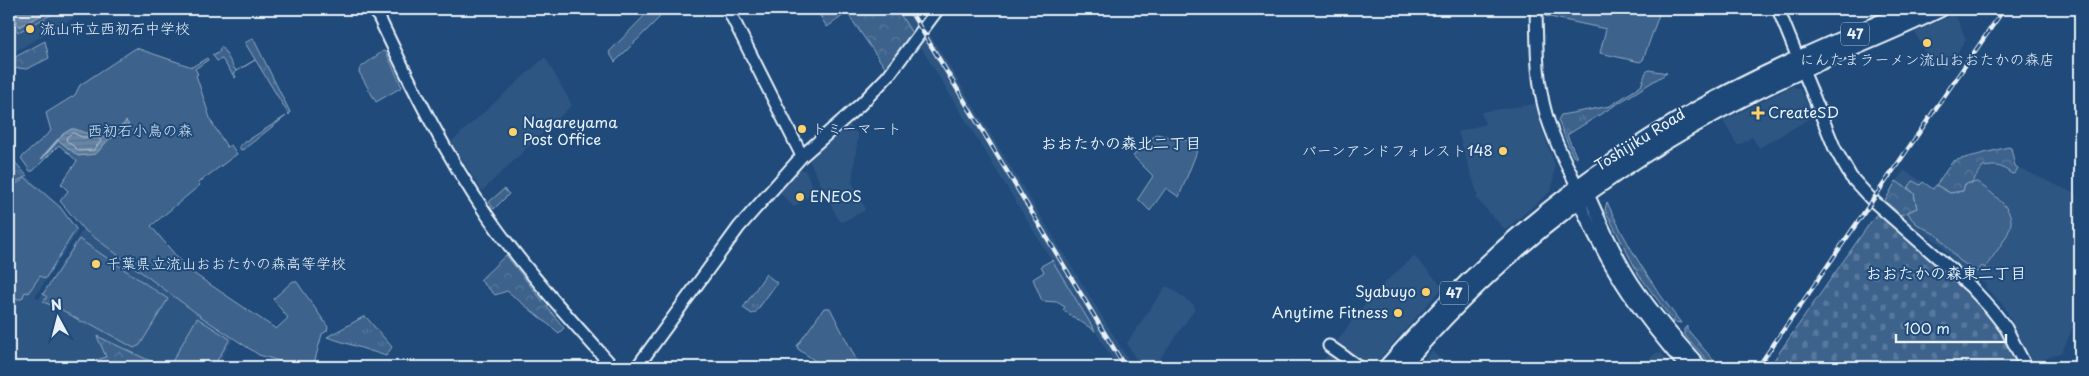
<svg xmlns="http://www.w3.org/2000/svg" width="2089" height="376" viewBox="0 0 2089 376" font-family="'Playpen Sans','Klee One',sans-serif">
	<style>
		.built { fill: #2e5683 }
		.grass { fill: url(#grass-tufts); stroke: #92aac2 }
		.forest { fill: url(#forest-crowns); stroke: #92aac2 }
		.cemetery { fill: url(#cemetery-stones); stroke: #92aac2 }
		.green { fill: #3c628c; stroke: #92aac2 }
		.water { fill: url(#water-rules); stroke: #9ab0c7 }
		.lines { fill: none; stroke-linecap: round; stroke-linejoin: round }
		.shore { stroke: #b4c6d8; stroke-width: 1 }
		.stream { stroke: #9ab0c7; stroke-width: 2.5 }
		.minor-casing { stroke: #e8f1f8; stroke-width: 15 }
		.major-casing { stroke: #e8f1f8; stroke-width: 18 }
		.minor { stroke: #1f4a7a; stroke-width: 11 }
		.major { stroke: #1f4a7a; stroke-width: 14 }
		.rail-casing { stroke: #e8f1f8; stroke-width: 4.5 }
		.rail { stroke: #1f4a7a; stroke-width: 2.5; stroke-dasharray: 8; stroke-linecap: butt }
		.poi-dot { fill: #ffd166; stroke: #1f4a7a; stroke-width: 2 }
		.labels { text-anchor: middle; stroke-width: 4; stroke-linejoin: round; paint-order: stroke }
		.shield { fill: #1f4a7a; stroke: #acbfd2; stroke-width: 1 }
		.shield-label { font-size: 14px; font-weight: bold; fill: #e8f1f8 }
		.poi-label { font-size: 15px; fill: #e8f1f8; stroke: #1f4a7a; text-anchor: start }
		.park-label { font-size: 15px; fill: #d7e3ed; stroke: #1f4a7a }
		.street-label { font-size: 15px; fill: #e8f1f8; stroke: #1f4a7a }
		.neighbourhood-label { font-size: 16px; font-weight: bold; fill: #e8f1f8; stroke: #1f4a7a }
	</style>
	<defs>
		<pattern id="grass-tufts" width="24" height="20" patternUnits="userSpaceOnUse" patternTransform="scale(1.25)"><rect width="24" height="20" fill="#3c628c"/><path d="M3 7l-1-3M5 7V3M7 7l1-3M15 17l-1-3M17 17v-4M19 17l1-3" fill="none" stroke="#58799d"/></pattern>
		<pattern id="forest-crowns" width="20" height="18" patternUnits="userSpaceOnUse" patternTransform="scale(1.25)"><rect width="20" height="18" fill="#3c628c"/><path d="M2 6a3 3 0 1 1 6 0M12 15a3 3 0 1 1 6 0" fill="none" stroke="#58799d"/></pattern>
		<pattern id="cemetery-stones" width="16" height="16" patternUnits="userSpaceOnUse" patternTransform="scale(1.25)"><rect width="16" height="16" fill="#3c628c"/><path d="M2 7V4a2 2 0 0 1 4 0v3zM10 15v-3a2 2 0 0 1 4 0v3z" fill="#58799d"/></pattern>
		<pattern id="water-rules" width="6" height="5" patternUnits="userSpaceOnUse" patternTransform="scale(1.25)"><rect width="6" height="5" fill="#6685a7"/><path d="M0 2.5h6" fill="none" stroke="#596d82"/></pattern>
	</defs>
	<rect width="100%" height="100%" fill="#1f4a7a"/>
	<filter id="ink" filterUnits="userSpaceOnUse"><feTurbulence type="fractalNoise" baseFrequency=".02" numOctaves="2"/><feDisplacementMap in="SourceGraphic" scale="10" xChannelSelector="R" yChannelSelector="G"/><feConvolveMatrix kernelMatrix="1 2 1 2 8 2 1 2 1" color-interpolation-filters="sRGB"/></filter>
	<g filter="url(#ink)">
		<path class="built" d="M 9,9 L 89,9 L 9,55 Z
			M 897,9 L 912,9 L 921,23 L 913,35 Z
			M 1951,16 L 1957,18 L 1966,40 L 1947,68 L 1944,69 L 1935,62 L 1930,65 L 1915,32 Z
			M 927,33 L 929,33 L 1133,367 L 1117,367 L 919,44 Z
			M 545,57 L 572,105 L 482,191 L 451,142 Z
			M 1793,86 L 1801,90 L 1811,114 L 1809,119 L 1759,148 L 1752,137 L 1738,146 L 1723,121 Z
			M 1535,104 L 1542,130 L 1555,166 L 1552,190 L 1505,230 L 1476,198 L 1478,196 L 1458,132 L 1485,124 L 1481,112 Z
			M 849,123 L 858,136 L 852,182 L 865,208 L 864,211 L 842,222 L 839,221 L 810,162 L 811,157 Z
			M 2008,147 L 2011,148 L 2015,166 L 2080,196 L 2080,312 L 2062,352 L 2037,362 L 2032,361 L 2004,306 L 1985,287 L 1987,285 L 1958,266 L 1940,244 L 1916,228 L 1885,201 L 1890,190 L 1904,170 L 1933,189 L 1953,161 Z
			M 799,170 L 805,170 L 815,191 L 794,207 L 780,193 Z
			M 27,176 L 60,206 L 77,228 L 78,231 L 35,297 L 39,299 L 83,229 L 234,338 L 216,367 L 146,367 L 106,357 L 76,367 L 9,367 L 9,185 Z
			M 1414,256 L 1443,287 L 1375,364 L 1368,365 L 1337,345 L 1337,342 L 1357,313 L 1381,286 Z
			M 1165,287 L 1169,287 L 1194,305 L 1195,309 L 1154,367 L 1140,367 L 1127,343 Z
			M 1432,351 L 1447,365 L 1449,367 L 1417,367 Z
			M 1656,353 L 1661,353 L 1669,363 L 1665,367 L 1646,367 L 1643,364 Z
			M 1331,354 L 1347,367 L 1318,367 L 1328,355 Z
			M 2067,359 L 2080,365 L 2080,367 L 2045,367 Z"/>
		<path class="grass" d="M 253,38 L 290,112 L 289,115 L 245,43 Z
			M 1649,70 L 1667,73 L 1567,135 L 1577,158 L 1573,156 L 1558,120 L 1561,115 L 1610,106 L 1641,86 L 1646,72 Z
			M 1607,202 C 1627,246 1652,285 1681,323 L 1674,322 L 1639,275 L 1605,210 Z
			M 766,274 L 777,283 L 755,313 L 752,314 L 743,308 Z
			M 363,317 L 366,317 L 392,347 L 386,356 L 327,337 Z
			M 1687,326 L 1687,329 L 1719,367 L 1713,367 L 1684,334 L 1684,329 Z"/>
		<path class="forest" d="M 821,9 L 897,9 L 913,35 L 886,69 L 847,13 L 827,27 L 817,11 Z
			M 45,41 L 49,58 L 27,69 L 18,68 L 9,72 L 9,66 L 17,56 Z
			M 2008,147 L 2011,148 L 2015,166 L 2018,168 L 2015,173 L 2012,174 C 2000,165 1998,165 1983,167 L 1971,183 L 1965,184 L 1963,191 L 1950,193 L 1936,185 L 1953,161 Z
			M 9,155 L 27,176 L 9,185 Z
			M 1896,181 L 1914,193 L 1917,208 L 1901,215 L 1885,201 Z
			M 506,255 L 564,328 L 559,333 L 507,291 L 495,295 L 480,280 Z
			M 97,336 L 163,367 L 76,367 L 106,357 Z"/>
		<path class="cemetery" d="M 1877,213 C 1930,260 1990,302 2020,367 L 1769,367 Z"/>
		<path class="green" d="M 13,9 L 48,9 L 51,15 L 18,32 L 9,15 L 9,11 Z
			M 650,9 L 655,9 L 660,17 L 615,62 L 609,52 L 650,10 Z
			M 1545,9 L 1661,9 L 1643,60 L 1640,62 L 1600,53 L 1606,29 L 1545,16 Z
			M 222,47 L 236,71 L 255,60 L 234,73 L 236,77 L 235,78 L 222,59 L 217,61 L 212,54 L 215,55 L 220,51 L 219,49 Z
			M 136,48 L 192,67 L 207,58 L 208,60 L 195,69 L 198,74 L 196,75 L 211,121 L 227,147 L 231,145 L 237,154 L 198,183 L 200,185 L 151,226 L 187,269 L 276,329 L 288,318 L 273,299 L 293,281 L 297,282 L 328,327 L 327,331 L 322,334 L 313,367 L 300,367 L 259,355 L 203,318 L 83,229 L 60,201 L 68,191 L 61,184 L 77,161 L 59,145 L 33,171 L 30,171 L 21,158 L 51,131 L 46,113 L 75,95 L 80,85 Z
			M 383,51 L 386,52 L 402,87 L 376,102 L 359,72 L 360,68 Z
			M 286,116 L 244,149 L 241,150 L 239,146 Z
			M 1156,134 L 1198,143 L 1196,154 L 1179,197 L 1166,188 L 1150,211 L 1138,199 L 1153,176 L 1133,156 Z
			M 26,178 L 60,207 L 76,229 L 45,279 L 40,276 L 28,293 L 25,292 L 22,299 L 9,299 L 9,188 Z
			M 1913,181 L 1920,185 L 1923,182 L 1933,189 L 1936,185 L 1950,193 L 1963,191 L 1965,184 L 1977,182 C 2027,218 2015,224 1985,268 L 1982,266 L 1977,272 L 1959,260 L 1938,236 L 1917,224 L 1911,218 L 1908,212 L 1917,208 L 1914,193 L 1908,188 Z
			M 504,189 L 509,194 L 494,209 L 489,202 Z
			M 79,239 L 168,299 L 140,345 L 134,348 L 91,324 L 82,322 L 59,308 L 43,302 L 47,297 L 43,294 Z
			M 1052,260 L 1095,331 L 1063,310 L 1065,307 L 1057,302 L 1042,301 L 1033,279 L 1044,272 L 1041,266 Z
			M 824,308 L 830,308 L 860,367 L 824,367 L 798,349 L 797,346 Z
			M 197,318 L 230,339 L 213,367 L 169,367 Z"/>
		<path class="water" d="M 22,9 L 42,9 L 44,14 L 19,27 L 13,14 Z
			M 126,121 L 129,125 L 125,132 L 109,139 L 96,154 L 78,156 L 58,140 L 63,134 L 71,129 C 77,128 80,132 86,133 C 102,134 116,135 126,121 Z"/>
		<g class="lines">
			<path class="shore" d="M 73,133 L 82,137 L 99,138 L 101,141 L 94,150 L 79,151 L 66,140 L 67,137 Z"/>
			<path class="stream" d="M 42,158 L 58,140"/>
			<g class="minor-casing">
				<path id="minor" d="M 375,9 C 409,81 444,153 489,218 C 526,271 570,319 613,367
					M 728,9 L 802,156
					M 1536,9 C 1537,45 1536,79 1546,114 C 1553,139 1565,161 1576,184 C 1579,193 1579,203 1584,213 C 1612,274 1642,317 1686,367
					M 1778,9 L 1835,149 L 1851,177 L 1871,199 L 1970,286 L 1992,310 L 2006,328 L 2026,367
					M 1582,190 L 1588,194 C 1601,224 1615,255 1633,283 C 1653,313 1677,340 1701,367
					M 1329,346 L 1359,367
					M 637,367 L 739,227 L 802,156 L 861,104 L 888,76 L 938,9"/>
			</g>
			<g class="major-casing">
				<path id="major" d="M 1386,367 C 1479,261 1572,180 1695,110 C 1764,71 1838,41 1911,9
					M 1402,367 C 1502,248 1629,153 1769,86 C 1825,58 1885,37 1941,9"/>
			</g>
			<use href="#minor" class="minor"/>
			<use href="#major" class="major"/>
			<g class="rail-casing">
				<path id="rail" d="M 909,9 L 1125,367
					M 1758,367 L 2004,9"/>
			</g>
			<use href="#rail" class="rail"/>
		</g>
	</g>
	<g class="poi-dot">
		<circle cx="30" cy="29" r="5"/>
		<circle cx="1927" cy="43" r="5"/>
		<path d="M1755.5 105.5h5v5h5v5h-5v5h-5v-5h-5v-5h5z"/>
		<circle cx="802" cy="129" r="5"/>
		<circle cx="513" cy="132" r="5"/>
		<circle cx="1503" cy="151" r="5"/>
		<circle cx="800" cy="197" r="5"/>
		<circle cx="96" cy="264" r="5"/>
		<circle cx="1426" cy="292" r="5"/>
		<circle cx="1398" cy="313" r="5"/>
	</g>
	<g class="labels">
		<g class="shield">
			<rect x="1841" y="22.5" width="28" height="23" rx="4"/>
			<rect x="1440" y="281.5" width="28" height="23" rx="4"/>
		</g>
		<g class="shield-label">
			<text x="1855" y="39">47</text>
			<text x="1454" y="298">47</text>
		</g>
		<g class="poi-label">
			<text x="40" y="34">流山市立西初石中学校</text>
			<text x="1927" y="65" text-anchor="middle">にんたまラーメン流山おおたかの森店</text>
			<text x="1768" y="118">CreateSD</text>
			<text x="523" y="128">Nagareyama<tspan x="523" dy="17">Post Office</tspan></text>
			<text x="812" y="134">トミーマート</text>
			<text x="1493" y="156" text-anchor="end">バーンアンドフォレスト148</text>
			<text x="810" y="202">ENEOS</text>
			<text x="106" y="269">千葉県立流山おおたかの森高等学校</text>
			<text x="1416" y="297" text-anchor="end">Syabuyo</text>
			<text x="1388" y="318" text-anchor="end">Anytime Fitness</text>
		</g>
		<g class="park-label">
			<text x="140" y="136">西初石小鳥の森</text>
		</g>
		<g class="street-label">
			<text transform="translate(1640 140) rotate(-32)" y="5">Toshijiku Road</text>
		</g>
		<g class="neighbourhood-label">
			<text x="1121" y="149">おおたかの森北二丁目</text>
			<text x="1946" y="279">おおたかの森東二丁目</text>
		</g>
	</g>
	<rect width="2089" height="376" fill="none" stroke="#1f4a7a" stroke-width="30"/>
	<rect x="15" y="15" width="2059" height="346" fill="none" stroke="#e8f1f8" stroke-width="2" filter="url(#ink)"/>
	<g transform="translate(58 318) rotate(353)" stroke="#1f4a7a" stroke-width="4" paint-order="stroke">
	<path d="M0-4L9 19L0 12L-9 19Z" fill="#e8f1f8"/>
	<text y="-8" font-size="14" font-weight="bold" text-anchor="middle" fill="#e8f1f8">N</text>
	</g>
	<path d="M1896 334v8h110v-8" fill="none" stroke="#e8f1f8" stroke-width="2.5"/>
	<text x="1904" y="334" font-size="15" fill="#e8f1f8" stroke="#1f4a7a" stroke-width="4" paint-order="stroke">100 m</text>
</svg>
